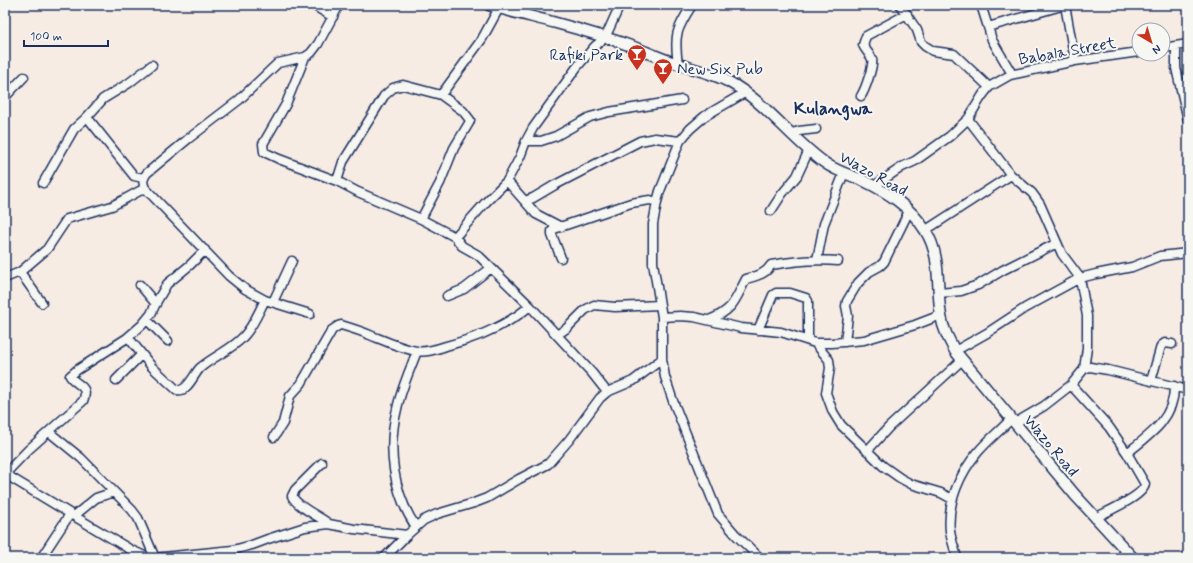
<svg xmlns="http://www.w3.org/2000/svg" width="1193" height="563" viewBox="0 0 1193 563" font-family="Mynerve,sans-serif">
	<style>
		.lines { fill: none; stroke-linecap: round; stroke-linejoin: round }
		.minor-casing { stroke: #1b2f5e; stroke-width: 11 }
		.major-casing { stroke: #1b2f5e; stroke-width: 13 }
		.minor { stroke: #f6f6f2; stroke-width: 8 }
		.major { stroke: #f6f6f2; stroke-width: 10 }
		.labels { text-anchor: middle; stroke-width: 4; stroke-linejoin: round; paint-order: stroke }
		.street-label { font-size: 16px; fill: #1b2f5e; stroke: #f6f6f2 }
		.poi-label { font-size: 16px; fill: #1b2f5e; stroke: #f6f6f2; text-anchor: end }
		.quarter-label { font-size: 18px; font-weight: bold; fill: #1b2f5e; stroke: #f6f6f2 }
	</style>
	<rect width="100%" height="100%" fill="#f7ece4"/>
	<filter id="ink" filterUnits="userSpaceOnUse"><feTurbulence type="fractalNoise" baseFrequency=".025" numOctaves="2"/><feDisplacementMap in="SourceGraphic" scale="8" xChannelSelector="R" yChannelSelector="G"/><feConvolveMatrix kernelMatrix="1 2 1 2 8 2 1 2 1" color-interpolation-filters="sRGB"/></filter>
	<g filter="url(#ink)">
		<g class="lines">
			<g class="minor-casing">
				<path id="minor" d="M 313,5 L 333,17
					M 900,5 L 917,30 L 921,42 L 925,46 L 933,51 L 954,54 L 989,87
					M 981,5 L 988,27 L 1065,5
					M 1065,5 L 1075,61
					M 988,27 L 992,40 L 1012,74
					M 1176,46 L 1176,68 L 1188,120
					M 1163,48 L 1188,44
					M 305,57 L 286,104 L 263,144 L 264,152 L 279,159 L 337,181 L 358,192 L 421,219 L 455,237 L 462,246 L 478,255 L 530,306 L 592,373 L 607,392
					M 678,64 C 674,35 676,30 692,5
					M 746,92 L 705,116 L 690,129 L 680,141 L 660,191 L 657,202 L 653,224 L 653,263 L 662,317 L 662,359 L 665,377 L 673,401 L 718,514 L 736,535 L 760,558
					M 441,95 L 482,39 L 499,8
					M 861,96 C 865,90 874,65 872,59 C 870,54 865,50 863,45 L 866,36 L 907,14
					M 5,97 L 24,77
					M 968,119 L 1011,175 L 1032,193 L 1040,204 L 1062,254 L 1080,278 L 1087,316 L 1087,348 L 1084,369
					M 792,133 L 799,131 L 816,129
					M 526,141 L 541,141 L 556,136 L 590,117 L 609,112 L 682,100
					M 143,178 L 134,176 L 87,117 L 103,99 L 129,83 L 152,65
					M 337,181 L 343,162 L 384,96 L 393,88 L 403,85 L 441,95 L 463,111 L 470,120 L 469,123 L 454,148 L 440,183 L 421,219
					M 507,181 L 536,214 L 561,227
					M 43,183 L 74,129 L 87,117
					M 874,186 L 902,167 L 915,161 L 950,136 L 968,119 L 982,96 L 989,87 L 1010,75 L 1075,61 L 1139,52
					M 525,201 L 533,198 L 555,185 L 640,141 L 655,138 L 680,141
					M 771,211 L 782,194 L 797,176 L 809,150
					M 926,230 L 1011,175
					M 455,237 L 486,202 L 507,181 L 520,157 L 526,141 L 533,128 L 577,67 L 595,46 L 605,38 L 620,5
					M 561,258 L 552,235 L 552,231 L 554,229 L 631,203 L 650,200 L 657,202
					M 817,260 L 824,224 L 844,173
					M 20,272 L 42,303
					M 5,278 L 20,272 L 47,249 L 67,219 L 112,206 L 145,188
					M 140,285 L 156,304
					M 939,293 L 961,291 L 978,285 L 1003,270 L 1057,243
					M 447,296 L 464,289 L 491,268
					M 273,302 L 292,261
					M 310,314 L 265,300 L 245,289 L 229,276 L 145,188 C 142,182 143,178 147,173 L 188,139 L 239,100 L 278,63 L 305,57 L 311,53 L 318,44 L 339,5
					M 662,317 L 680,316 L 694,317 L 741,328 L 781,332 L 815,343 L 832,343 L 864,340 L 915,325 L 941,315
					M 147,320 L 168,341
					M 709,320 C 734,310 735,300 746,279 C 756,276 766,274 771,265 C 793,261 815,259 838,261
					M 758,330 L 773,295 L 776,293 L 790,293 L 806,298 L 808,301 L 808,340
					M 557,335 L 567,328 L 585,310 L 594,305 L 615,307 L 660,305
					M 128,337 L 152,367 L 177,390 C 187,393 194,374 200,368 C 214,356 231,350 243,337 C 253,327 259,311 265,300
					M 845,342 L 848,316 L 846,306 L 847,301 L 858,283 L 869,272 L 880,266 L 884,262 L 909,211
					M 815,343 L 829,360 L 830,368 L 826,393 L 833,412 L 841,425 L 883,466 L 900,478 L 911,484 L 941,493 L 952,499
					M 955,351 L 987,333 L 1025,308 L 1080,278 L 1096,274 L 1132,267 L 1160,256 L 1188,253
					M 116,380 L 141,355
					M 1151,381 L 1161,346 L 1165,343 L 1172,344
					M 1071,385 L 1109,427 L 1127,453 L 1145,484 C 1144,496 1106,512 1095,518
					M 1015,423 L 1044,406 L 1071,385 L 1084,369 L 1090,367 L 1108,370 L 1188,390
					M 49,432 L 81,458 L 132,510 L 138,518 L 155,558
					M 274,437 L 283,423 L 290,396 L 301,384 L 332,330 L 338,326 L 341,325 C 351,328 361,331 370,335 C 385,341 400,348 416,351 C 426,353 437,349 446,346 C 477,338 505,327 530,306
					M 867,451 L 889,427 L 961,361
					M 1127,453 C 1150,435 1175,418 1174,386
					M 322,463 L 295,490 L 292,496 C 297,507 319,516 329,524
					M 5,474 L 28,450 L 83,401 C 90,385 76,386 70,376 L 77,370 L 127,338 L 142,325 L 151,314 L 157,301 L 167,284 L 190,265 L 205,250
					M 5,474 L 74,516 L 131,550 L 149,558
					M 74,516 L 96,498 L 114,492
					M 416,527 C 393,493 387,449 397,409 C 401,389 410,370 417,351
					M 41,558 L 70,514
					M 153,558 L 233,550 L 252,545 L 268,539 L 305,527 L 329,524 L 354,529 L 407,535
					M 384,558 L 407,535 L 424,520 L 437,514 L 474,503 L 487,498 L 519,479 L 548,464 L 569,440 L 600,398 L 607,392 L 633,381 L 662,359
					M 957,558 C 955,549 951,540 950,531 C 947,502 960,473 978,452 C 988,440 1001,430 1011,419"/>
			</g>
			<g class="major-casing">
				<path id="major" d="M 489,5 C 511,12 534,17 556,23 C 582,30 609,38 634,47 C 647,52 660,58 672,62 C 692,69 711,72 729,82 C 766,102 791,139 825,163 C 836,171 850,175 862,180 C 887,192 910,206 925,230 C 942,256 936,287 941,316 C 943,329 949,340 955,351 L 1075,495 L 1133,558"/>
			</g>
			<use href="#minor" class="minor"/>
			<use href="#major" class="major"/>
		</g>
	</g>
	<defs>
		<g id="bar-pin" transform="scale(1)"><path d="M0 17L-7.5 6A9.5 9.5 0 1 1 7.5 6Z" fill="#c8321e" stroke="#f6f6f2"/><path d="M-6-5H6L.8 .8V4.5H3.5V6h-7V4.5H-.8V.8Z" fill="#fff"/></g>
	</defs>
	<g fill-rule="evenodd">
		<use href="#bar-pin" x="637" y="54"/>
		<use href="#bar-pin" x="663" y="68"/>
	</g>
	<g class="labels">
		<g class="street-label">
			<text transform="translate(1067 50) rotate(-10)" y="6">Babala Street</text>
			<text transform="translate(874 173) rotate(29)" y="6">Wazo Road</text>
			<text transform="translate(1052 445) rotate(50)" y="6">Wazo Road</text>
		</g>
		<g class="poi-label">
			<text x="623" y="60">Rafiki Park</text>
			<text x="677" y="74" text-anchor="start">New Six Pub</text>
		</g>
		<g class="quarter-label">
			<text x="833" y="114">Kulangwa</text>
		</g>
	</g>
	<rect width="1193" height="563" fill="none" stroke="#f6f6f2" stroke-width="20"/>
	<rect x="10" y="10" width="1173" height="543" fill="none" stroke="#1b2f5e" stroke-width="1.5" filter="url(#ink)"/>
	<g transform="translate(1151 42) rotate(142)"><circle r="19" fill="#f6f6f2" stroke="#9ea6b7"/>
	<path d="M0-3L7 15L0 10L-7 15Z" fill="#c8321e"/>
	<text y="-6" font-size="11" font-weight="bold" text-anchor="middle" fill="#1b2f5e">N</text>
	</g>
	<path d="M24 40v6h84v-6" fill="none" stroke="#1b2f5e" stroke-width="2"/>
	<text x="30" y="40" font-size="12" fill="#1b2f5e" stroke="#f6f6f2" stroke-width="3" paint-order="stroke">100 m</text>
</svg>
